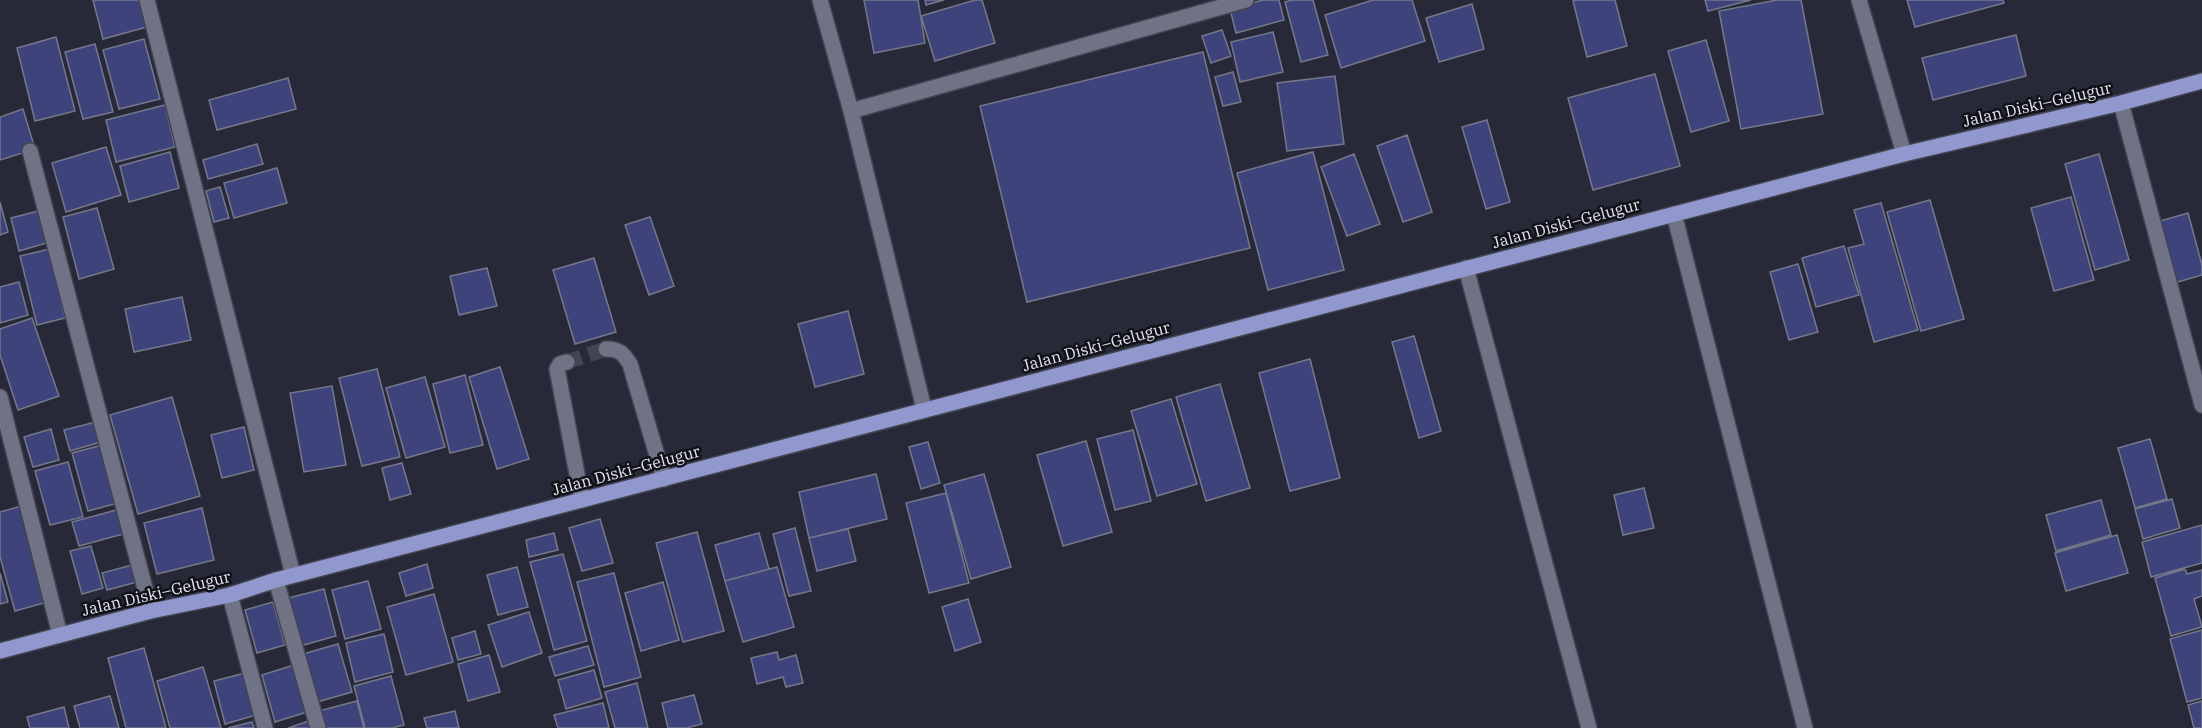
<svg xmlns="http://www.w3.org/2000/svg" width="2202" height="728" viewBox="0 0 2202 728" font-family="'IBM Plex Serif',serif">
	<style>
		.building { fill: #3f437c; stroke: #75788a; stroke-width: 1.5 }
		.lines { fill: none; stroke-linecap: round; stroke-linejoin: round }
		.minor-tunnel { stroke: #434553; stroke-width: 15; stroke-dasharray: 15 8; stroke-linecap: butt }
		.minor-casing { stroke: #434451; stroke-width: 18 }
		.major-casing { stroke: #434451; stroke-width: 18 }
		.minor { stroke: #707385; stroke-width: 15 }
		.major { stroke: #9198ce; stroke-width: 15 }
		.labels { text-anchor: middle; stroke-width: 5; stroke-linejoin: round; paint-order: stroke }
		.street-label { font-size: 16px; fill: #e4e5ef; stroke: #111219 }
	</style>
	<rect width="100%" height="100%" fill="#272938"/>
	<path class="building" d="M 93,0 L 139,0 L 147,27 L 103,39 Z
		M 864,0 L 918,0 L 925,43 L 874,53 Z
		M 925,0 L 944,0 L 926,5 Z
		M 975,0 L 982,0 L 995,43 L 935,61 L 921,16 Z
		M 1263,0 L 1279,0 L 1284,20 L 1236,33 L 1230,9 Z
		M 1292,0 L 1313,0 L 1328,55 L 1301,62 L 1285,2 Z
		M 1373,0 L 1412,0 L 1425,41 L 1341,68 L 1325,15 Z
		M 1576,0 L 1615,0 L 1627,46 L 1587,57 L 1573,1 Z
		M 1705,0 L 1751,0 L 1708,11 Z
		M 1777,0 L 1801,0 L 1823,114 L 1741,129 L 1719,11 Z
		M 1907,0 L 2003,0 L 2004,3 L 1915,27 Z
		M 1472,4 L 1484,49 L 1439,62 L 1426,18 Z
		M 1222,30 L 1231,56 L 1211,63 L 1202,36 Z
		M 1273,32 L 1283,72 L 1240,82 L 1231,42 Z
		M 2016,35 L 2026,76 L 1933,100 L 1922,58 Z
		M 56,37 L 75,111 L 35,121 L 17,48 Z
		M 144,39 L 160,99 L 119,109 L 103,50 Z
		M 1706,40 L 1729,121 L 1691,132 L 1668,51 Z
		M 95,44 L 113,112 L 83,119 L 65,52 Z
		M 1203,52 L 1250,248 L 1027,302 L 980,106 Z
		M 1233,72 L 1241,102 L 1223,106 L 1215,77 Z
		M 1655,74 L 1680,166 L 1593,190 L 1568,98 Z
		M 1335,76 L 1344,144 L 1287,151 L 1277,83 Z
		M 288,78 L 296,109 L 217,130 L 209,100 Z
		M 165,105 L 175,147 L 116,162 L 106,120 Z
		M 23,109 L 35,149 L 0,160 L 0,117 Z
		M 1487,120 L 1510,202 L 1486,209 L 1462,127 Z
		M 1407,135 L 1432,212 L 1403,222 L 1377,146 Z
		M 257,144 L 263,164 L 208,179 L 203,160 Z
		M 106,147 L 121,195 L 66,212 L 52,163 Z
		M 170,152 L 179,188 L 129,202 L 120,166 Z
		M 1313,152 L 1344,270 L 1268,290 L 1237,173 Z
		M 1354,154 L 1380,224 L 1347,236 L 1321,167 Z
		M 2099,154 L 2129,260 L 2095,270 L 2065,164 Z
		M 277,168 L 287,203 L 234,218 L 224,183 Z
		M 220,187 L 229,218 L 214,222 L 206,191 Z
		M 2071,197 L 2094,280 L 2054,291 L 2031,208 Z
		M 1930,200 L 1964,319 L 1921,331 L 1887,212 Z
		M 0,202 L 8,232 L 0,235 Z
		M 1881,203 L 1918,330 L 1874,342 L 1848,248 L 1864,244 L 1854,210 Z
		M 97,208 L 114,269 L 79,279 L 63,217 Z
		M 42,210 L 50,242 L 19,251 L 11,218 Z
		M 2188,213 L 2202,265 L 2202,275 L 2174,283 L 2157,222 Z
		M 650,217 L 674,286 L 649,295 L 625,225 Z
		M 1844,246 L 1859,295 L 1816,307 L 1802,258 Z
		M 50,249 L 65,318 L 37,325 L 20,256 Z
		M 594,258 L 616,332 L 575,344 L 553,270 Z
		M 1798,264 L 1818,332 L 1789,340 L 1770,272 Z
		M 487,268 L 497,306 L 459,315 L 450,276 Z
		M 19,282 L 28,315 L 0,323 L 0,287 Z
		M 182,297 L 191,340 L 134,352 L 125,309 Z
		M 848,311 L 864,374 L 815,387 L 798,324 Z
		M 32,318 L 59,396 L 18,410 L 0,355 L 0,329 Z
		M 1414,336 L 1441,431 L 1419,438 L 1392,342 Z
		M 1310,359 L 1340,478 L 1290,491 L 1259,373 Z
		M 500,367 L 529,459 L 497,469 L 469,377 Z
		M 377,369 L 400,457 L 362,466 L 339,378 Z
		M 465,375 L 483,445 L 450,453 L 433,384 Z
		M 425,377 L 445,447 L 406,458 L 386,388 Z
		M 1220,384 L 1250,488 L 1206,501 L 1176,397 Z
		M 332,386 L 346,465 L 304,472 L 290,393 Z
		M 172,397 L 200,496 L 138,514 L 110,415 Z
		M 1171,399 L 1197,484 L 1157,496 L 1131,411 Z
		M 96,422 L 101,442 L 70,451 L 64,430 Z
		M 244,427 L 254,470 L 222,478 L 211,435 Z
		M 51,429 L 59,460 L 33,467 L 24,437 Z
		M 1133,430 L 1151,501 L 1115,510 L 1097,439 Z
		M 2150,439 L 2167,499 L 2135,508 L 2118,448 Z
		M 1086,441 L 1112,532 L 1063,546 L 1037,455 Z
		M 928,442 L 940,483 L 921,489 L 909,447 Z
		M 102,445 L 118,503 L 88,511 L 72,453 Z
		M 68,462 L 83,517 L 50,525 L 35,471 Z
		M 402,463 L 411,494 L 390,500 L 382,468 Z
		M 876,474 L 887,519 L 809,538 L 799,492 Z
		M 984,474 L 1011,567 L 971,579 L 944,485 Z
		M 1644,488 L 1654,528 L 1623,535 L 1614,495 Z
		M 946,493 L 969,583 L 929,593 L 906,503 Z
		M 2172,499 L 2180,528 L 2143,539 L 2135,509 Z
		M 2101,500 L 2111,535 L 2056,551 L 2046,515 Z
		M 25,505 L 51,601 L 15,611 L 0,557 L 0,512 Z
		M 202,508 L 214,560 L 157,574 L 144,523 Z
		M 120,509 L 127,533 L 79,546 L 72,522 Z
		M 600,519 L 613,563 L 582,571 L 569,528 Z
		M 2202,525 L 2202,563 L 2151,577 L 2142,542 Z
		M 795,528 L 811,591 L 789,596 L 773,534 Z
		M 848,529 L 856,561 L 817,571 L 809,538 Z
		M 697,532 L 724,631 L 683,642 L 656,543 Z
		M 554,533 L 558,550 L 529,557 L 526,540 Z
		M 759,533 L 769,569 L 725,581 L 715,545 Z
		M 2117,535 L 2128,573 L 2066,591 L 2055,553 Z
		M 91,546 L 103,588 L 82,594 L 70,551 Z
		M 563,554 L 587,641 L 554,650 L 530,562 Z
		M 136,564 L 141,581 L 107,590 L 102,573 Z
		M 427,564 L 433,588 L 406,596 L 399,573 Z
		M 517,567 L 528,607 L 498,615 L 487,575 Z
		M 777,567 L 794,627 L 743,642 L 725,581 Z
		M 2185,569 L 2187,574 L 2202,570 L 2202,596 L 2194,599 L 2202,627 L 2171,636 L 2155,578 Z
		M 0,573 L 8,602 L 0,604 Z
		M 614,573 L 641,677 L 604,687 L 577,582 Z
		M 368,581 L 381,629 L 345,639 L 332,590 Z
		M 663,582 L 679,640 L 641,651 L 625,593 Z
		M 324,589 L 336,636 L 300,646 L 288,598 Z
		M 434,594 L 453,662 L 406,675 L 387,607 Z
		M 968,599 L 981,642 L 955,651 L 942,607 Z
		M 273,602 L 285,645 L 257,653 L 245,610 Z
		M 529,612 L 542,653 L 502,667 L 488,625 Z
		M 2202,630 L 2202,698 L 2187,702 L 2170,639 Z
		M 475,631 L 481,654 L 458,660 L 452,638 Z
		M 384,634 L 393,672 L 355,682 L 346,643 Z
		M 338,644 L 352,692 L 317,702 L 303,654 Z
		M 588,646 L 594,665 L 555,676 L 549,657 Z
		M 144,648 L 166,728 L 126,728 L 108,658 Z
		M 777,652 L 779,660 L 796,655 L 803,683 L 786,687 L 783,677 L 757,684 L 751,658 Z
		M 489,655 L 500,692 L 468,701 L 458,664 Z
		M 294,665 L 307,712 L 275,722 L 262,675 Z
		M 203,667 L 221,728 L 170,728 L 157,681 Z
		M 594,670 L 602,698 L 566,709 L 558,680 Z
		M 245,673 L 256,715 L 225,724 L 214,681 Z
		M 391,676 L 404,725 L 392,728 L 365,728 L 354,686 Z
		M 637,683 L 648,728 L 615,728 L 605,692 Z
		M 694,695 L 702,724 L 686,728 L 668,728 L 662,703 Z
		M 110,696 L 119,728 L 80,728 L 74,706 Z
		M 357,701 L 364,728 L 323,728 L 319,711 Z
		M 2202,701 L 2202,728 L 2194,728 L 2188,705 Z
		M 603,703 L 609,728 L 558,728 L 554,715 Z
		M 64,707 L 69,728 L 30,728 L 27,717 Z
		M 455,711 L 459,728 L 427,728 L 424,718 Z
		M 309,721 L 312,728 L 288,728 Z
		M 252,722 L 254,728 L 228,728 Z"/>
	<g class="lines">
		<path class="minor-tunnel" d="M 567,362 L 606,349"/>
		<g class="minor-casing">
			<path id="minor" d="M 147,0 L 293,575
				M 820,0 L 851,111 L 924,409
				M 1859,0 L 1904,154
				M 2121,103 L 2202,405
				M 851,111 L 1246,0
				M 30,151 L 151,611
				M 1674,214 L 1805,728
				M 1466,268 L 1589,728
				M 606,349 C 619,349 623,353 630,364 L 664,479
				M 567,362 L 560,364 L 557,369 L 582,500
				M 0,397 L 60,635
				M 276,580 L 318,728
				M 230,595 L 265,728"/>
		</g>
		<g class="major-casing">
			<path id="major" d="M 0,651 L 151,611 L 230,595 L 276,580 L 1904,154 L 2121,103 L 2202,81"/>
		</g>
		<use href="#minor" class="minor"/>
		<use href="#major" class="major"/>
	</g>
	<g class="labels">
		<g class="street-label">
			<text transform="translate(2037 104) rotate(-13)" y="6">Jalan Diski–Gelugur</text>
			<text transform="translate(1566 223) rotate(-15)" y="6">Jalan Diski–Gelugur</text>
			<text transform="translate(1096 346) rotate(-15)" y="6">Jalan Diski–Gelugur</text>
			<text transform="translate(626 470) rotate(-15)" y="6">Jalan Diski–Gelugur</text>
			<text transform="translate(156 593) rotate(-13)" y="6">Jalan Diski–Gelugur</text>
		</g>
	</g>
</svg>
